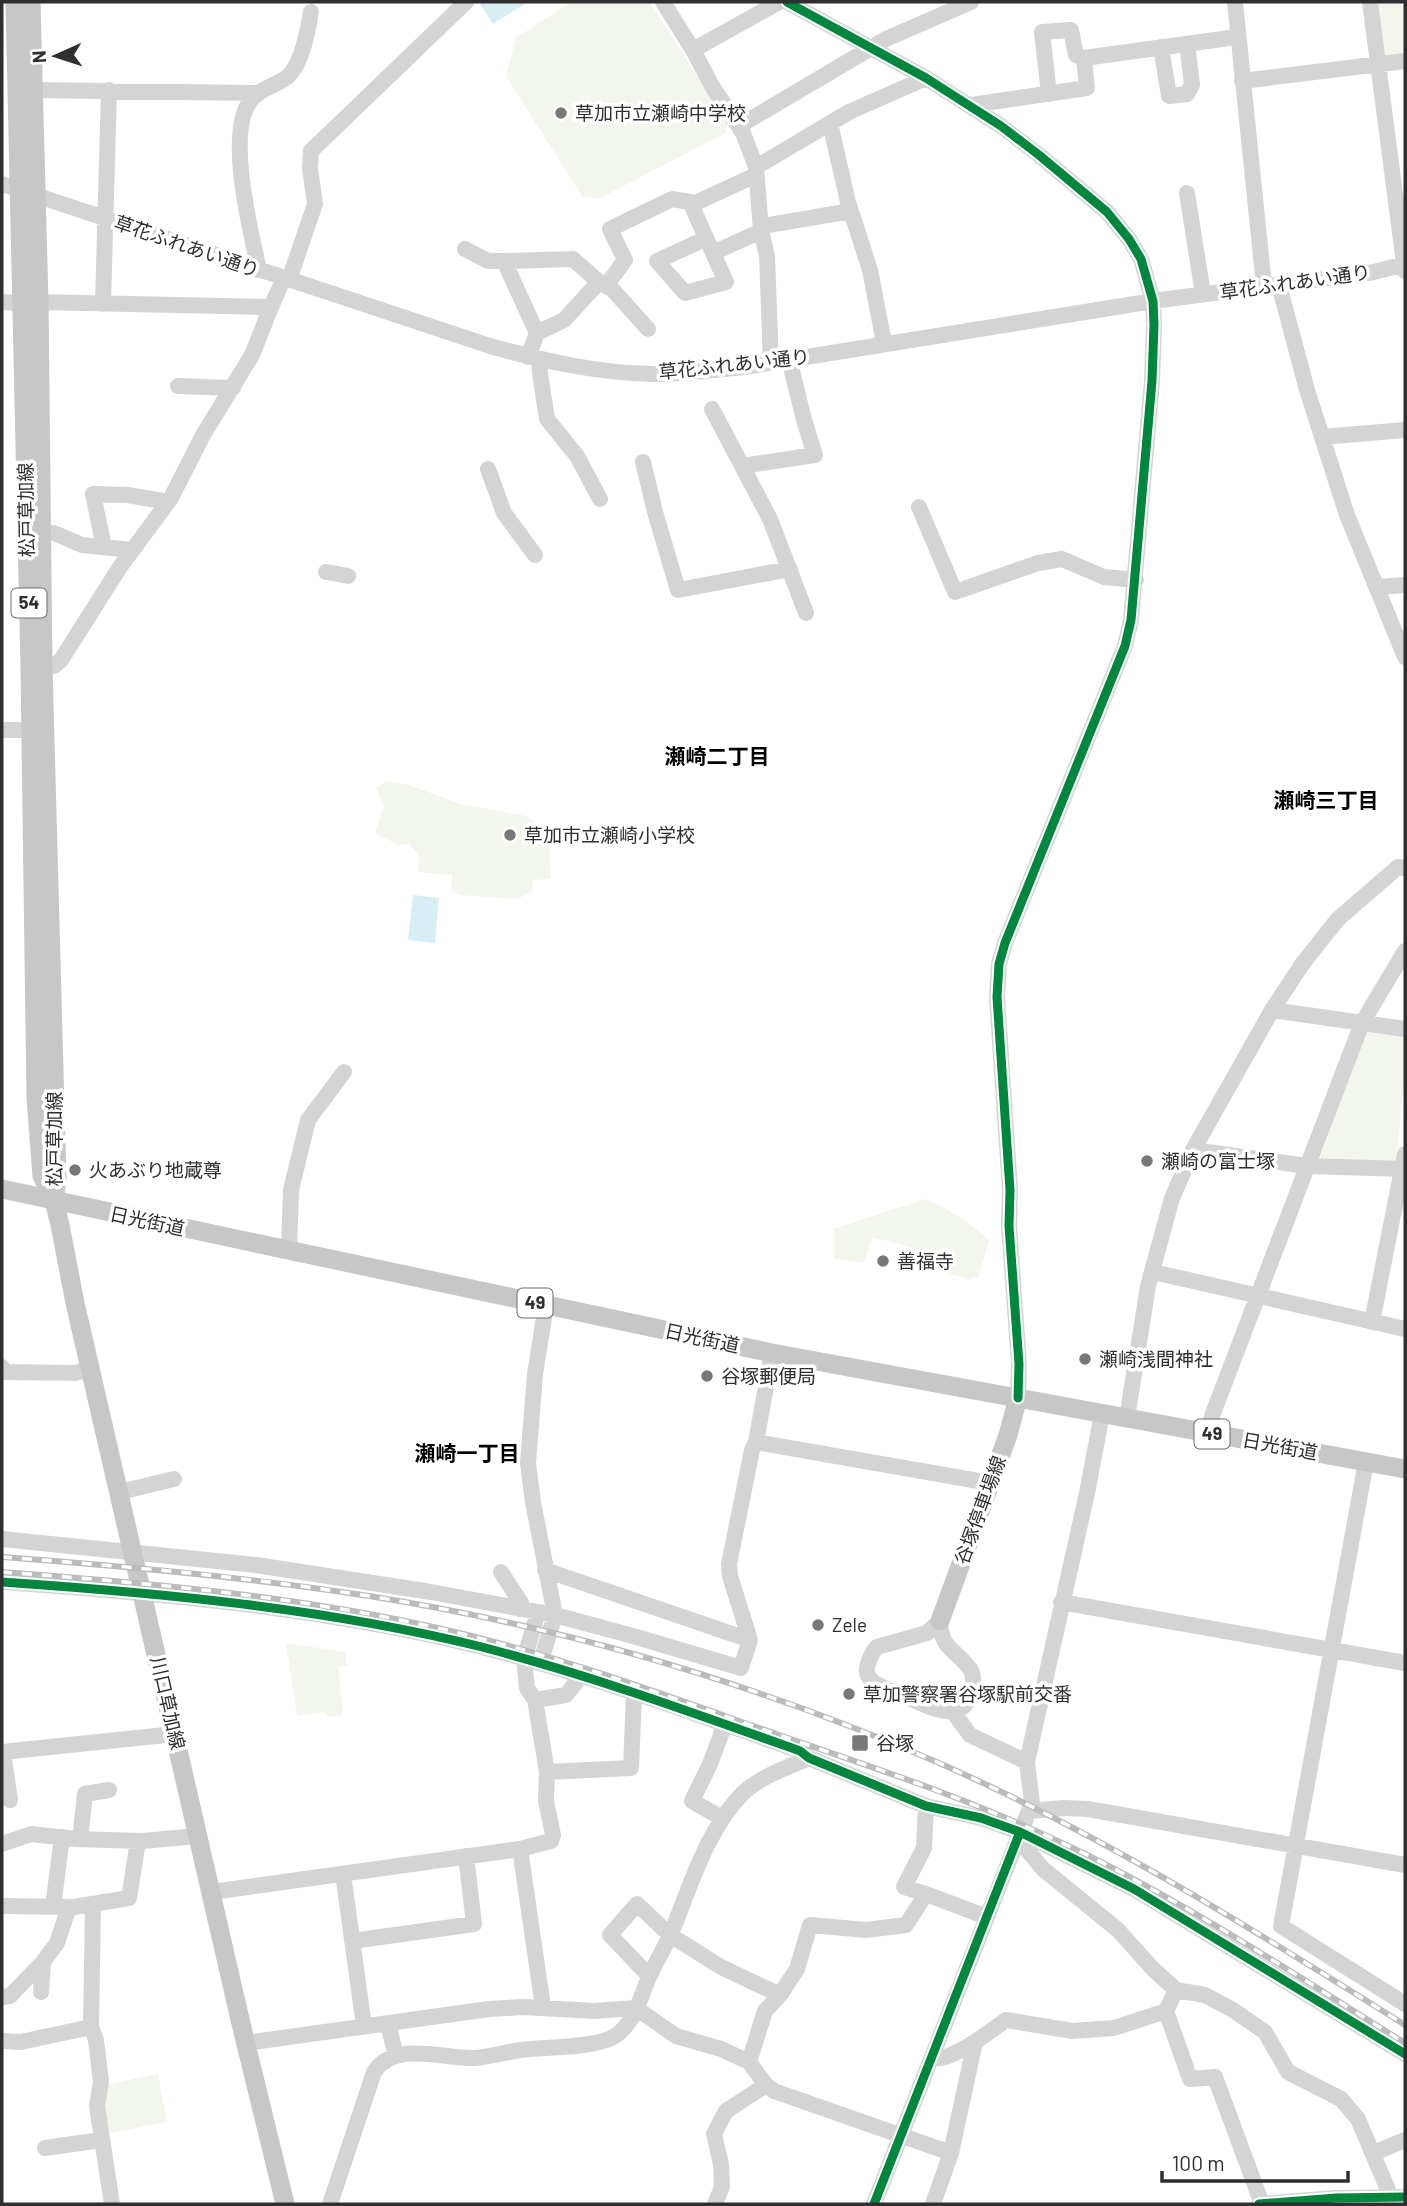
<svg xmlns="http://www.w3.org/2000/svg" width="1407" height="2206" viewBox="0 0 1407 2206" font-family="Barlow,'Noto Sans JP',sans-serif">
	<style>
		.green { fill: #f3f6ec }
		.water { fill: #d7eff4 }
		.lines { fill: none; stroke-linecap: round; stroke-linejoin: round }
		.minor { stroke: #d4d4d4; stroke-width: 16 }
		.major { stroke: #c7c7c7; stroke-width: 19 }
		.rail-casing { stroke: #bbb; stroke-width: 6 }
		.rail { stroke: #fff; stroke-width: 3.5; stroke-dasharray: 10; stroke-linecap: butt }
		.cycleway-casing { stroke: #fff; stroke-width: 13 }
		.cycleway { stroke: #00873e; stroke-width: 9 }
		.poi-dot { fill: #787878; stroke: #fff; stroke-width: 2.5 }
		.labels { text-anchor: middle; stroke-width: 7; stroke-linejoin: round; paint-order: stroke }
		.shield { fill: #fff; stroke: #6d6d6d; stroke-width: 2 }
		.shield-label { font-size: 18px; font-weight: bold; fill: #2f2f2f }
		.poi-label { font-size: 19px; fill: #2f2f2f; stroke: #fff; text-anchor: start }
		.street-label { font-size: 19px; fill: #2f2f2f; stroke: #fff }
		.neighbourhood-label { font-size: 21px; font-weight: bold; fill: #000; stroke: #fff }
	</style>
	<rect width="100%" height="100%" fill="#fff"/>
	<path class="green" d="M 571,2 L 650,2 L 727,123 L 726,133 L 598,199 L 582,196 L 506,76 L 516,38 Z
		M 1377,2 L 1405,2 L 1405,55 L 1388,57 L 1382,53 Z
		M 387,781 L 409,785 L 461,804 L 526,816 L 540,827 L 549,827 L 550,879 L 533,880 L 532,892 L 517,899 L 460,895 L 451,890 L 452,875 L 418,872 L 419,855 L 409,844 L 399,845 L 375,833 L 384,806 L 376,788 Z
		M 1366,1030 L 1405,1037 L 1405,1072 L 1396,1163 L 1319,1161 Z
		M 925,1199 C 948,1208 970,1223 989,1240 L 978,1279 L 973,1277 L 972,1280 L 909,1262 L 911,1247 L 872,1237 L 864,1263 L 834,1259 L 834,1229 Z
		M 286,1643 L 345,1652 L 347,1666 L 338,1667 L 343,1710 L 340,1716 L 330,1717 L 323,1712 L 297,1716 Z
		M 158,2074 L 167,2122 L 104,2134 L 105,2085 Z"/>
	<path class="water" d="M 484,2 L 528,2 L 493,24 L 480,4 Z
		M 413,895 L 439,898 L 435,943 L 408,940 Z"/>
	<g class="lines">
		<path class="minor" d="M 663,2 L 693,50 L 712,86 L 743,133 L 756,167 L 761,231 L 767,256 L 771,363
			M 787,2 L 926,78 L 1001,126 L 1039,155 L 1107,212 L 1129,239 L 1141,259 L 1153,301 L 1154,325 L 1152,381 L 1131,620 L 1125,646 L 1005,943 L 999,964 L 997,997 L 1010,1190 L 1009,1226 L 1019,1364 L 1018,1398
			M 1235,2 L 1264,286
			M 1370,2 L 1405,271
			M 1161,47 L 1169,96 L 1187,94 L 1192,85 L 1187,44
			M 693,50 L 779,2
			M 1242,81 L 1405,61
			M 32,90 L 257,93
			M 1049,94 L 1042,32 L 1071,30 L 1076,55 L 1084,58
			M 971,105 L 1087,88 L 1084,58 L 1237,37
			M 830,123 L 848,202 L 870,270 L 884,343
			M 739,126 L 886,39 L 971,2
			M 756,167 L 849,112 L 926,78
			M 2,184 L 490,346 C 544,361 597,373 653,374 C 684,374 714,370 744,367 L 1153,301 L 1374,272 L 1405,264
			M 1187,193 L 1203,294
			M 691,205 L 756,175
			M 762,226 L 851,211
			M 705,239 L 657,261 L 685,293 L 726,282 L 713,253
			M 465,249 L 488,261 L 504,261 L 537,333
			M 504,261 L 573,259 L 599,282 L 612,289 L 648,329
			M 259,270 C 251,232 225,132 251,100 C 260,88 276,86 287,77 C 302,65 308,30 311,12
			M 289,280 L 315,204 L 310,168 L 311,151 L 466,2
			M 1279,285 L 1307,390 L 1347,515 L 1405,657
			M 606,286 L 625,260 L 610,229 L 672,199 L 690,202 L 713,253 L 761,231
			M 2,302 L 21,303
			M 39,302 L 271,307 L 284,278
			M 103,304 L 109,90
			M 528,357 L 537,333 L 564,320 L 599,282
			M 539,360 L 540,374 L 547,419 L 577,456 L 600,499
			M 178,386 L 233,388
			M 712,409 L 770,519 L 806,613
			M 1322,437 L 1405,430
			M 643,462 L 655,512 L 678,590 L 790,569
			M 742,466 L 815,455 L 804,420 L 789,359
			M 488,469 L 504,513 L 535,555
			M 919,507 L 955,592 L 1038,563 L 1062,559 L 1104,577 L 1136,580
			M 42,533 L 54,533 L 82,545 L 132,550
			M 104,547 L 93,494 L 128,495 L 168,502
			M 326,572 L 348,576
			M 1378,587 L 1405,585
			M 34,668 L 54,666 L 61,660 L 120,567 L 171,498 L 203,435 L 252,355 L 271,307
			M 2,730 L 42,730
			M 1272,1010 L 1405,1029
			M 1193,1150 L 1307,1166 L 1405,1169
			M 289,1250 L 291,1190 L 308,1120 L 344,1072
			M 1153,1272 L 1405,1329
			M 1372,1322 L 1405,1154
			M 2,1367 L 5,1372 L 75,1373 L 90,1369
			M 1127,1418 L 1148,1286 L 1172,1198 L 1193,1150 L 1272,1010 L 1303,963 L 1338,919 L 1398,867 L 1405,868
			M 1208,1433 L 1212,1416 L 1362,1023 L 1405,951
			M 756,1442 L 990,1483
			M 1366,1462 L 1281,1926 L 1405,2004
			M 120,1492 L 174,1479
			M 2,1539 L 256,1565 L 431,1592 L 555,1615 L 633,1636 L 741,1668 L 750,1640 L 730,1576 L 729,1564 L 752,1450 L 756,1442 L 772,1353
			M 545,1570 L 750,1640
			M 501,1572 L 521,1603 L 520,1609
			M 2,1582 C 160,1593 324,1608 478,1646 C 587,1674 694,1713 800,1751 L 809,1758 L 926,1806 L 981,1818 L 1020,1832 L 1134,1889 L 1405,2054
			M 1061,1602 L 1405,1663
			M 940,1621 C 941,1650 955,1648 970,1669 C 975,1676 973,1687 971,1695 C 959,1727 921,1703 900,1694 C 885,1688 859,1682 869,1661 C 871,1655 873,1651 877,1647 L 927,1633 Z
			M 528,1646 L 538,1612
			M 544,1651 L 555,1615 L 533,1502 L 528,1463 L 535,1374 L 546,1305
			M 535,1700 L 566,1695 L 581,1676
			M 953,1712 L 970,1735 L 1027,1762
			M 2,1752 L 175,1734
			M 3,1752 L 10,1800
			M 547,1772 L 631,1768 L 634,1694
			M 1029,1811 L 1064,1808 L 1088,1809 L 1405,1865
			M 722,1818 L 692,1801 L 710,1764 L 725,1724
			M 80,1839 L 85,1794 L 109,1790
			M 1018,1839 L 1043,1869 L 1118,1930 L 1153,1969 L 1176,1990 L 1205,1995 L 1233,2010 L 1265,2032 L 1288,2072 L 1341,2099 L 1358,2119 L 1394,2204
			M 2,1844 L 31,1834 L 76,1839 L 142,1841 L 198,1836
			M 520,1849 L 543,2007
			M 343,1874 L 364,2026
			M 212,1892 L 520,1849 L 551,1841 L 553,1835 L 546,1801 L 547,1772 L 535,1700 L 527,1688 L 524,1658
			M 926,1894 L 904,1887 L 924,1848 L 926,1806
			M 2,1906 L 74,1907 L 129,1898 L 138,1841
			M 53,1907 L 62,1837
			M 352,1941 L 474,1924 L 466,1856
			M 649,1976 L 610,1935 L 637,1904 L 670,1935 L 721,1967 L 780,1995
			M 41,1992 L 43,1962 L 57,1943 L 69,1907
			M 2,1997 L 10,1996 L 43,1962
			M 1166,2011 L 1190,2079 L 1215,2077 L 1262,2204
			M 388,2024 L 396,2056
			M 91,2027 L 96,2040 L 101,2082 L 97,2106 L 112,2204
			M 2,2041 L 21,2042 L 91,2027 L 93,1904
			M 246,2043 L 489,2009 L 523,2007 L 594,2011 L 636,2008 L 676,2036 L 721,2049 L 749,2062 L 766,2085 L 774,2091 L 951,2153
			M 933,2058 C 952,2062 990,2031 1006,2020 L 1072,2031 L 1114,2028 L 1166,2011 L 1176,1990
			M 749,2062 L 765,2011 L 780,1995 L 797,1969 L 810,1925 L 866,1930 L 906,1925 L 926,1894 L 987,1917
			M 45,2148 L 101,2140
			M 1374,2153 L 1405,2140
			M 330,2204 L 374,2072 C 395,2040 443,2059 474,2058 C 490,2057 505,2052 521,2050 C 545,2047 596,2048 615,2036 C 634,2024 641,1996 649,1977 C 656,1962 664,1948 671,1934 C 690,1887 707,1829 743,1793 C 761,1776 787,1768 809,1758
			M 715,2204 L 722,2187 L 721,2164 L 714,2134 L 726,2111 L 766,2085
			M 874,2204 L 1032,1803 L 1027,1762 L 1087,1493 L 1102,1414
			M 933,2204 L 951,2153 L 975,2042
			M 1259,2204 L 1336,2198 L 1405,2197"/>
		<path class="major" d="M 15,2 L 30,668 L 36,1098 L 42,1176 L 54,1201 L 60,1225 L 75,1303 L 242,2028 L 285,2204
			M 31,2 L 39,302 L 43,667 L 57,1180 L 54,1201
			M 2,1189 L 772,1353 L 1405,1469
			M 940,1621 L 1008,1435 L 1018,1398"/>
		<g class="rail-casing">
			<path id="rail" d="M 2,1557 C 124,1566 248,1577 369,1596 C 565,1627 757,1684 939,1763 C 1103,1835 1254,1930 1405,2025
				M 2,1572 C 149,1583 298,1596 442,1629 C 557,1655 668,1696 779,1735 C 881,1770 984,1804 1081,1852 C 1193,1907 1299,1977 1405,2043"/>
		</g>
		<use href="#rail" class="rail"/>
		<g class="cycleway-casing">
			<path id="cycleway" d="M 787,2 L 926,78 L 1001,126 L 1039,155 L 1107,212 L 1129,239 L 1141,259 L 1153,301 L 1154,325 L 1152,381 L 1131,620 L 1125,646 L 1005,943 L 999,964 L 997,997 L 1010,1190 L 1009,1226 L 1019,1364 L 1018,1398
				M 2,1582 C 160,1593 324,1608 478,1646 C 587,1674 694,1713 800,1751 L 809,1758 L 926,1806 L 981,1818 L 1020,1832 L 1134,1889 L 1405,2054
				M 874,2204 L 1020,1832
				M 1259,2204 L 1336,2198 L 1405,2197"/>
		</g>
		<use href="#cycleway" class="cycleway"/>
	</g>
	<g class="poi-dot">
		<circle cx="561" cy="113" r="7"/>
		<circle cx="510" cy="835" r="7"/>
		<circle cx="1147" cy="1161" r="7"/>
		<circle cx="75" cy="1170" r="7"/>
		<circle cx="883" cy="1261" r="7"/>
		<circle cx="1085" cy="1359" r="7"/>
		<circle cx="707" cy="1376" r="7"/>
		<circle cx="818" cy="1625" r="7"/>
		<circle cx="849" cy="1694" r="7"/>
		<rect x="851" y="1734" width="18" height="18" rx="3.5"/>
	</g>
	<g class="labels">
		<g class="shield">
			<rect x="11.5" y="588.5" width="35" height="29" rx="5"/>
			<rect x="517.5" y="1288.5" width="35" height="29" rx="5"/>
			<rect x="1194.5" y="1419.5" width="35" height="29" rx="5"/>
		</g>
		<g class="shield-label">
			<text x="29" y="609">54</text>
			<text x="535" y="1309">49</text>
			<text x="1212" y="1440">49</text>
		</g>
		<g class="poi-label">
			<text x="575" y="120">草加市立瀬崎中学校</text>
			<text x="524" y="842">草加市立瀬崎小学校</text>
			<text x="1161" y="1168">瀬崎の富士塚</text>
			<text x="89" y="1177">火あぶり地蔵尊</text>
			<text x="897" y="1268">善福寺</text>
			<text x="1099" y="1366">瀬崎浅間神社</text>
			<text x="721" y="1383">谷塚郵便局</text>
			<text x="832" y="1632">Zele</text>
			<text x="863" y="1701">草加警察署谷塚駅前交番</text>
			<text x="876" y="1750">谷塚</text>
		</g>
		<g class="street-label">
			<text transform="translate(187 246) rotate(19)" y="7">草花ふれあい通り</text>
			<text transform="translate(1295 282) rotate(-8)" y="7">草花ふれあい通り</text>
			<text transform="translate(734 364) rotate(-6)" y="7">草花ふれあい通り</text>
			<text transform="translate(26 510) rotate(-91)" y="7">松戸草加線</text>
			<text transform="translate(54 1139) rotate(-90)" y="7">松戸草加線</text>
			<text transform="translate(147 1221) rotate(12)" y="7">日光街道</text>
			<text transform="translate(702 1338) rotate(12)" y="7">日光街道</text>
			<text transform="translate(1280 1446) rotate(10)" y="7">日光街道</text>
			<text transform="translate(980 1510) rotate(-70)" y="7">谷塚停車場線</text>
			<text transform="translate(168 1703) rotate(77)" y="7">川口草加線</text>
		</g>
		<g class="neighbourhood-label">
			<text x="717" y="764">瀬崎二丁目</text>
			<text x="1326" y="808">瀬崎三丁目</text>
			<text x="467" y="1461">瀬崎一丁目</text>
		</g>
	</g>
	<rect width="1407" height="2206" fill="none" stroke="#2f2f2f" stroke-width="7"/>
	<g transform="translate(56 56) rotate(267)" stroke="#ffffff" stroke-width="5" paint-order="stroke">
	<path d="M0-5L12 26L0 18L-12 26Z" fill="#2f2f2f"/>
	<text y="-10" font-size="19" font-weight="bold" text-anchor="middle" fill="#2f2f2f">N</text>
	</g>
	<path d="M1162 2171v10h186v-10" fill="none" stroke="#2f2f2f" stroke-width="3.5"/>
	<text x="1172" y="2171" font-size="21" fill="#2f2f2f" stroke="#ffffff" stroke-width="5" paint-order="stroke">100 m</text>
</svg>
